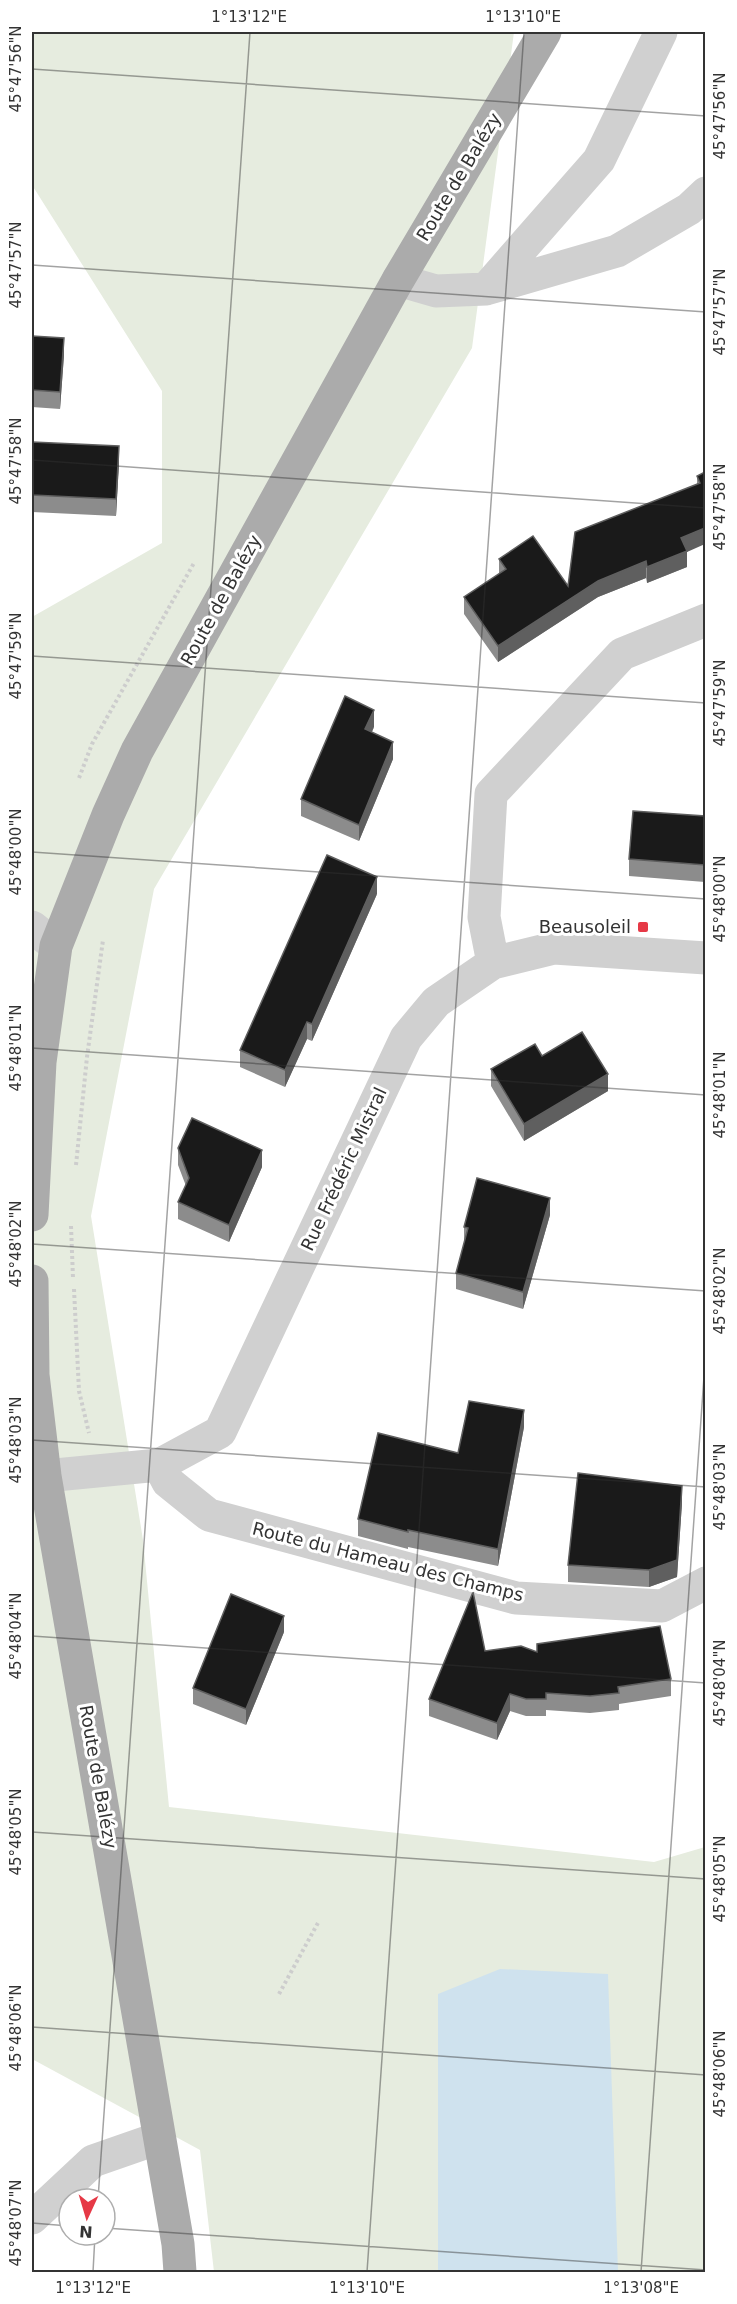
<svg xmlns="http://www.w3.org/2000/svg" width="737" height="2304" viewBox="0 0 737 2304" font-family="'DejaVu Sans',sans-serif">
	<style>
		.green { fill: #e6ecdf }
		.water { fill: #cfe2ee }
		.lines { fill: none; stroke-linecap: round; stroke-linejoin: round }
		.path { stroke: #cdcdcd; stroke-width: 4; stroke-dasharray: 3 3; stroke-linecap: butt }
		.minor { stroke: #d0d0d0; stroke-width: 33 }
		.major { stroke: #ababab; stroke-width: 33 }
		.wall { fill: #8c8c8c }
		.shaded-wall { fill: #5f5f5f }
		.building { fill: #1a1a1a; stroke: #5f5f5f; stroke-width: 1.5 }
		.ticks { fill: none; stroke: #333; stroke-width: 1.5; stroke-opacity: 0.45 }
		.poi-dot { fill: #e63946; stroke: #fff; stroke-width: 2 }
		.labels { text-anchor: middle; stroke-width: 6; stroke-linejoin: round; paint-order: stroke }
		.street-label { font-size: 18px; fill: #333; stroke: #fff }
		.poi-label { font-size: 18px; fill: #333; stroke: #fff; text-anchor: end }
		.neatline { fill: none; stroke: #333; stroke-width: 2 }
		.ticks-label { font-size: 15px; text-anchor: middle; fill: #333 }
	</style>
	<rect width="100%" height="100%" fill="#fff"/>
	<path class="green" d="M 32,32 L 514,32 L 472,348 L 154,889 L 91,1216 L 143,1540 L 169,1807 L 654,1862 L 705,1847 L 705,2272 L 214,2272 L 200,2150 L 32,2059 L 32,617 L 162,543 L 162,391 L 32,185 Z"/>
	<path class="water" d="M 500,1969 L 608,1974 L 618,2272 L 438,2272 L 438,1994 Z"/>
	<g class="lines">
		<path class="path" d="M 79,778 L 92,744 L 194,563
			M 76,1165 L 87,1057 L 103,940
			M 71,1226 L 73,1278
			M 74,1289 L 79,1391 L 89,1433
			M 279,1994 L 319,1921"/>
		<path class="minor" d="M 398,280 L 436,291 L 486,289 L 617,251 L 689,209 L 706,193
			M 486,289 L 599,160 L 661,32
			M 32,927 L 56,946
			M 493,963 L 484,917 L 491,794 L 622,654 L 706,620
			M 159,1465 L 168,1482 L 209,1515 L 516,1598 L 662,1606 L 706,1583
			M 45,1476 L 159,1465 L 220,1432 L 406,1038 L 436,1002 L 493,963 L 554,948 L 706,958
			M 32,2218 L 93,2161 L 159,2138"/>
		<path class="major" d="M 32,1215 L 40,1062 L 56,946 L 108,815 L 137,751 L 398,280 L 545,32
			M 32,1281 L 33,1375 L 45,1476 L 178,2244 L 180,2272"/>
	</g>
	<path class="wall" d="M 32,336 L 64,355 L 60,409 L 32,407 Z
		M 32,442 L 119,463 L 116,516 L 32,512 Z
		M 705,472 L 687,552 L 687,567 L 647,583 L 646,578 L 598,597 L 498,662 L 464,614 L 464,597 L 499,574 L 499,559 L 568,586 L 697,485 L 697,476 Z
		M 374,727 L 372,732 L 393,759 L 359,841 L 301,816 L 301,799 Z
		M 705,816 L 705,882 L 629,876 L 629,859 Z
		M 377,894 L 312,1041 L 307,1039 L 285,1087 L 240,1067 L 240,1050 Z
		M 542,1056 L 608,1091 L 524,1141 L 491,1086 L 491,1069 Z
		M 178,1148 L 262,1167 L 229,1242 L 178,1219 L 178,1202 L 186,1186 L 178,1165 Z
		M 550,1215 L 523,1309 L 456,1289 L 456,1273 L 464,1243 L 464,1227 Z
		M 524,1427 L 498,1566 L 408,1547 L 408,1549 L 358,1536 L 358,1519 L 458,1453 Z
		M 682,1503 L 677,1577 L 649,1587 L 568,1582 L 568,1565 Z
		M 284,1632 L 246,1725 L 193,1704 L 193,1688 Z
		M 537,1652 L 671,1679 L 671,1696 L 619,1704 L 619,1710 L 590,1713 L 546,1710 L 546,1716 L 526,1716 L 510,1711 L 497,1740 L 429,1716 L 429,1699 Z"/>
	<path class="shaded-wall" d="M 64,338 L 64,355 L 60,409 L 60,392 Z
		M 119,446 L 119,463 L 116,516 L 116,499 Z
		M 705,528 L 705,544 L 687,552 L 687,567 L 647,583 L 647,567 L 681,538 Z
		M 646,561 L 646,578 L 598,597 L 498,662 L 498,646 L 598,581 Z
		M 374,710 L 374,727 L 365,746 L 365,729 Z
		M 393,742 L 393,759 L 359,841 L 359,825 Z
		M 377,877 L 377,894 L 312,1041 L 312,1024 Z
		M 307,1022 L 307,1039 L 285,1087 L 285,1070 Z
		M 608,1074 L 608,1091 L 524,1141 L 524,1124 Z
		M 262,1150 L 262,1167 L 229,1242 L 229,1225 Z
		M 550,1198 L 550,1215 L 523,1309 L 523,1292 Z
		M 524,1410 L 524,1427 L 498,1566 L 498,1549 Z
		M 682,1486 L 682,1503 L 677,1577 L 649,1587 L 649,1570 Z
		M 284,1616 L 284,1632 L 246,1725 L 246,1709 Z
		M 510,1694 L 510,1711 L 497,1740 L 497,1723 Z"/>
	<path class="building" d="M 32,336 L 64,338 L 60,392 L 32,390 Z
		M 32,442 L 119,446 L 116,499 L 32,495 Z
		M 705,472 L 705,528 L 681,538 L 687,551 L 647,567 L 646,561 L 598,581 L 498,646 L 464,597 L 506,569 L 499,559 L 533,536 L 568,586 L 575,532 L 700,483 L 697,476 Z
		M 345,696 L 374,710 L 365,729 L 393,742 L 359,825 L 301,799 Z
		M 633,811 L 705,816 L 705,865 L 629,859 Z
		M 327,855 L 377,877 L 312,1024 L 307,1022 L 285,1070 L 240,1050 Z
		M 582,1032 L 608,1074 L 524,1124 L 491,1069 L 535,1044 L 542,1056 Z
		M 192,1118 L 262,1150 L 229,1225 L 178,1202 L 189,1178 L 178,1148 Z
		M 477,1178 L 550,1198 L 523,1292 L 456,1273 L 468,1228 L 464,1227 Z
		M 469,1401 L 524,1410 L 498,1549 L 408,1530 L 408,1532 L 358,1519 L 378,1433 L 458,1453 Z
		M 578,1473 L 682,1486 L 677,1560 L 649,1570 L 568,1565 Z
		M 473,1592 L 485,1651 L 521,1646 L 537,1652 L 537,1644 L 660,1626 L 671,1679 L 618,1687 L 619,1693 L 590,1696 L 546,1693 L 546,1699 L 526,1699 L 510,1694 L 497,1723 L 429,1699 Z
		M 231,1594 L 284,1616 L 246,1709 L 193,1688 Z"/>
	<path class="ticks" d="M 32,69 L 706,116M 32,265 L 706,312M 32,460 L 706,508M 32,656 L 706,703M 32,852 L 706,899M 32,1048 L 706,1095M 32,1244 L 706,1291M 32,1440 L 706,1487M 32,1636 L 706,1683M 32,1832 L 706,1879M 32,2027 L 706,2075M 98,2199 L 250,32M 32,2223 L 69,2226M 105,2228 L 706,2270M 93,2272 L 95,2235M 367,2272 L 524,32M 641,2272 L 706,1348"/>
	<rect class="poi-dot" x="637" y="921" width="12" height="12" rx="3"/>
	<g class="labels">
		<g class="street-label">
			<text transform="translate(459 177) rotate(-59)" y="6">Route de Balézy</text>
			<text transform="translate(221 600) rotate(-61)" y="6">Route de Balézy</text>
			<text transform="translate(344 1169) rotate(-65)" y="6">Rue Frédéric Mistral</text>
			<text transform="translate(388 1562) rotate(14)" y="6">Route du Hameau des Champs</text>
			<text transform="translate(98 1777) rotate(80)" y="6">Route de Balézy</text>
		</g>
		<g class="poi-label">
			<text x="631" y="933">Beausoleil</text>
		</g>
	</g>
	<rect width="737" height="2304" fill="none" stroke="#ffffff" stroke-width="66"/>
	<g transform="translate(87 2217) rotate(184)"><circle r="28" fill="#ffffff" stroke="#adadad" stroke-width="1.5"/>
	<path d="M0-4.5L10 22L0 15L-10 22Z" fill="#e63946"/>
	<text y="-9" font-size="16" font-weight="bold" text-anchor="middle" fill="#333333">N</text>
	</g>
	<rect x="33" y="33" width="671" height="2238" class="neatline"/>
	<g class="ticks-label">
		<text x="249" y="22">1°13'12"E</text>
		<text x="523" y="22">1°13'10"E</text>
		<text transform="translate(16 69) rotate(-90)" y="5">45°47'56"N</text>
		<text transform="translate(720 116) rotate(-90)" y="5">45°47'56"N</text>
		<text transform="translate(16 265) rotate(-90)" y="5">45°47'57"N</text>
		<text transform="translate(720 312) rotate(-90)" y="5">45°47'57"N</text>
		<text transform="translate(16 461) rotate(-90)" y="5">45°47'58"N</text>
		<text transform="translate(720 507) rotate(-90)" y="5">45°47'58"N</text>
		<text transform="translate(16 656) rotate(-90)" y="5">45°47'59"N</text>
		<text transform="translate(720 703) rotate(-90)" y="5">45°47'59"N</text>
		<text transform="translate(16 852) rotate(-90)" y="5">45°48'00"N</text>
		<text transform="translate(720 899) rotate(-90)" y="5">45°48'00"N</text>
		<text transform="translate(16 1048) rotate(-90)" y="5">45°48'01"N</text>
		<text transform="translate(720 1095) rotate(-90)" y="5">45°48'01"N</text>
		<text transform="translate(16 1244) rotate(-90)" y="5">45°48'02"N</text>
		<text transform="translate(720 1291) rotate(-90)" y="5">45°48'02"N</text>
		<text transform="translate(16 1440) rotate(-90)" y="5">45°48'03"N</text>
		<text transform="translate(720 1487) rotate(-90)" y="5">45°48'03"N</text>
		<text transform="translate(16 1636) rotate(-90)" y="5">45°48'04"N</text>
		<text transform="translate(720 1683) rotate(-90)" y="5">45°48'04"N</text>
		<text transform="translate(16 1832) rotate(-90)" y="5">45°48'05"N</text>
		<text transform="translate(720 1879) rotate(-90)" y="5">45°48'05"N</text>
		<text transform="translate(16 2028) rotate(-90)" y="5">45°48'06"N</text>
		<text transform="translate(720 2074) rotate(-90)" y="5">45°48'06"N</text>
		<text transform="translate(16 2223) rotate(-90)" y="5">45°48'07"N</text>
		<text x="93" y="2293">1°13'12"E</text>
		<text x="367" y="2293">1°13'10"E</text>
		<text x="641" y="2293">1°13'08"E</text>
	</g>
</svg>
